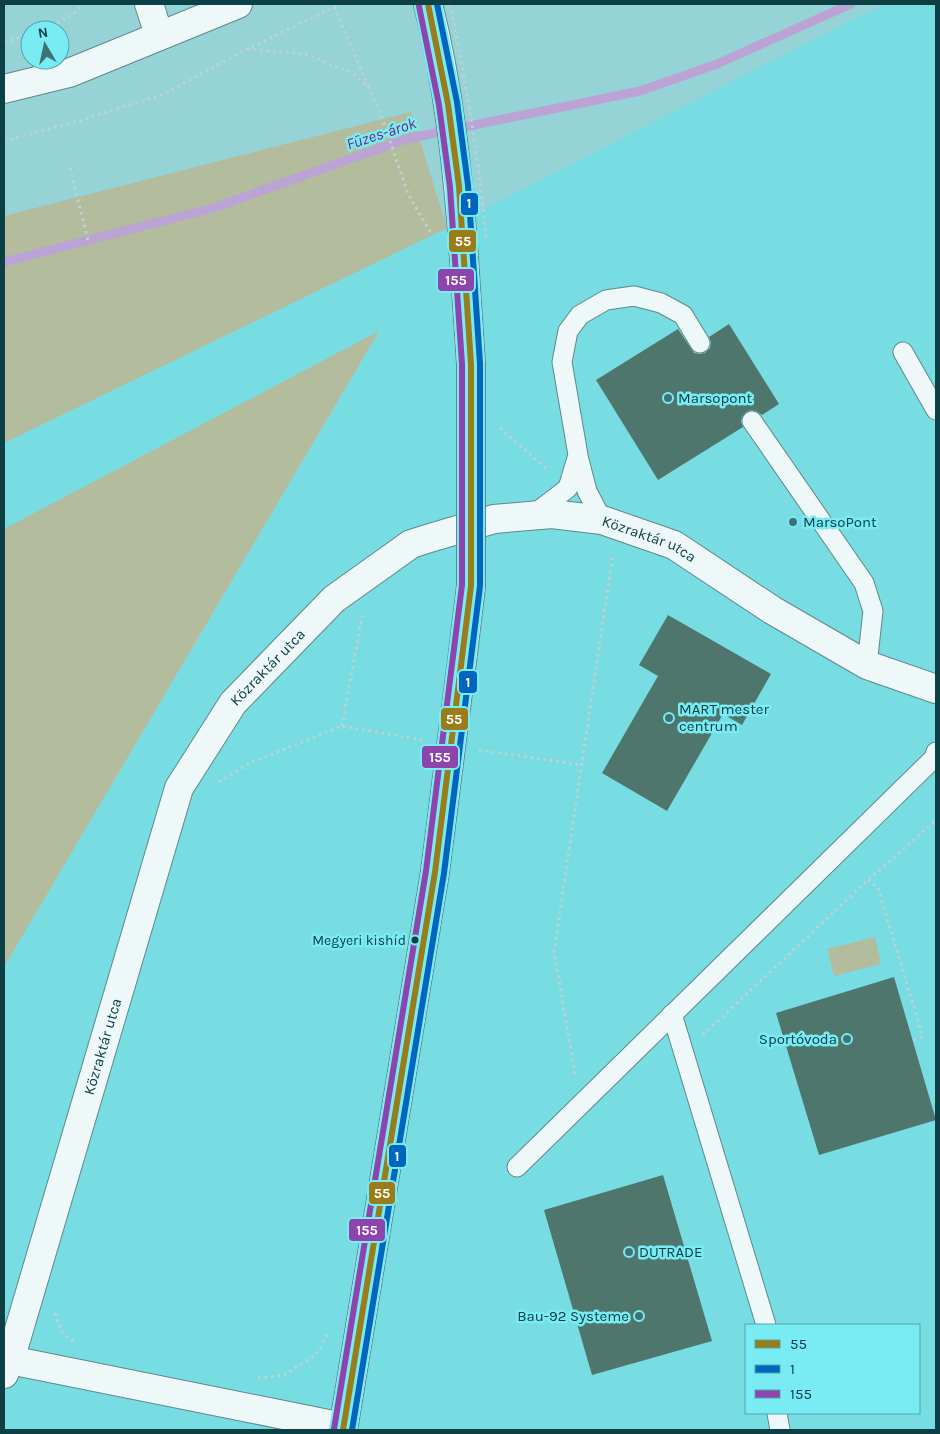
<svg xmlns="http://www.w3.org/2000/svg" width="940" height="1434" viewBox="0 0 940 1434" font-family="Karla,sans-serif">
	<style>
		.built { fill: #78dce3; fill-rule: evenodd }
		.green { fill: #b3bc9c }
		.lines { fill: none; stroke-linecap: round; stroke-linejoin: round }
		.stream { stroke: #bca3d6; stroke-width: 9 }
		.building { fill: #4f766c }
		.service-casing { stroke: #60888a; stroke-width: 21 }
		.minor-casing { stroke: #60888a; stroke-width: 30 }
		.tertiary-casing { stroke: #60888a; stroke-width: 30 }
		.path { stroke: #bed2d4; stroke-width: 3; stroke-dasharray: 2.5 4; stroke-linecap: butt }
		.service { stroke: #eff8f9; stroke-width: 19 }
		.minor { stroke: #eff8f9; stroke-width: 28 }
		.tertiary { stroke: #eff8f9; stroke-width: 28 }
		.tertiary-bridge-casing { stroke: #60888a; stroke-width: 30; stroke-linecap: butt }
		.path-bridge { stroke: #bed2d4; stroke-width: 3; stroke-dasharray: 2.5 4; stroke-linecap: butt }
		.tertiary-bridge { stroke: #eff8f9; stroke-width: 28 }
		.bus-1-casing { stroke: #79ebf3; stroke-width: 10 }
		.bus-2-casing { stroke: #79ebf3; stroke-width: 10 }
		.bus-3-casing { stroke: #79ebf3; stroke-width: 10 }
		.bus-1 { stroke: #997d1b; stroke-width: 6 }
		.bus-2 { stroke: #0065bd; stroke-width: 6 }
		.bus-3 { stroke: #8e44ad; stroke-width: 6 }
		.poi-dot { fill: #3d7377; stroke: #79ebf3; stroke-width: 2 }
		.bus-dot { fill: #0d4044; stroke: #79ebf3; stroke-width: 2 }
		.labels { text-anchor: middle; stroke-width: 5; stroke-linejoin: round; paint-order: stroke }
		.bus-label { font-size: 14px; fill: #0d4044; stroke: #79ebf3; text-anchor: end }
		.poi-label { font-size: 15px; fill: #0d4044; stroke: #79ebf3; text-anchor: start }
		.street-label { font-size: 15px; fill: #0d4044; stroke: #79ebf3 }
		.water-label { font-size: 16px; font-style: italic; fill: #72297d; stroke: #79ebf3 }
		.line-badge { stroke: #79ebf3; stroke-width: 2 }
		.badge-label { font-size: 14px; text-anchor: middle; font-weight: bold; fill: #fff }
	</style>
	<rect width="100%" height="100%" fill="#95d3d7"/>
	<path class="built" d="M 887,4 L 936,4 L 936,1430 L 4,1430 L 4,967 L 379,332 L 4,529 L 4,443 L 447,228 L 854,19 ZM 746,1325 L 919,1325 L 919,1413 L 746,1413 Z"/>
	<path class="green" d="M 411,112 L 447,228 L 4,443 L 4,216 Z
		M 379,331 L 4,967 L 4,529 Z
		M 875,937 L 881,964 L 834,976 L 827,949 Z"/>
	<g class="lines">
		<path class="stream" d="M 4,262 L 213,208 L 406,139 L 640,91 L 717,64 L 851,4"/>
	</g>
	<path class="building" d="M 729,324 L 779,404 L 762,415 L 756,411 L 751,410 L 746,412 L 742,417 L 741,422 L 743,427 L 658,480 L 596,380 L 678,329 L 694,353 L 700,354 L 705,353 L 710,348 L 711,342 L 709,337 Z
		M 668,615 L 771,674 L 742,725 L 723,714 L 667,811 L 602,773 L 658,676 L 639,665 Z
		M 894,977 L 936,1120 L 819,1155 L 776,1013 Z
		M 663,1175 L 712,1341 L 592,1375 L 544,1210 Z"/>
	<g class="lines">
		<g class="service-casing">
			<path id="service" d="M 903,352 L 936,410
				M 752,421 L 864,583 L 873,611 L 867,665
				M 578,456 L 587,491 L 602,520
				M 533,515 L 568,488 L 578,455 L 562,362 L 568,331 L 580,315 L 606,300 L 634,296 L 661,303 L 683,315 L 700,343
				M 672,1014 L 766,1325
				M 517,1167 L 934,758 L 936,752
				M 777,1413 L 780,1430"/>
		</g>
		<g class="minor-casing">
			<g id="minor">
				<path d="M 10,1360 L 343,1427"/>
				<path id="s1" d="M 4,1374 L 10,1360 L 179,788 L 233,703 L 334,599 L 411,544 L 430,538 L 494,519 L 552,514 L 602,520 L 674,545 L 772,610 L 867,665 L 936,689"/>
			</g>
		</g>
		<g class="tertiary-casing">
			<path id="tertiary" d="M 149,4 L 159,35
				M 428,4 C 449,87 458,173 464,258
				M 4,89 L 69,73 L 238,4
				M 343,1430 L 435,872 L 463,653"/>
		</g>
		<path class="path" d="M 334,7 L 368,86
			M 46,30 L 73,14 L 83,4
			M 4,42 L 30,35
			M 247,49 L 305,54 L 352,73 L 368,87 L 380,112 L 408,194 L 431,233
			M 4,141 L 72,123 L 164,94 L 247,49 L 341,4
			M 70,168 L 88,240
			M 500,428 L 548,470
			M 342,726 L 362,616
			M 479,750 L 582,765
			M 219,782 L 250,763 L 342,726 L 422,740
			M 868,880 L 878,888 L 923,1037 L 913,1040
			M 703,1035 L 868,880 L 936,820
			M 575,1074 L 554,951 L 613,554
			M 55,1313 L 61,1331 L 74,1342
			M 258,1378 L 284,1375 L 316,1355 L 328,1333"/>
		<use href="#service" class="service"/>
		<use href="#minor" class="minor"/>
		<use href="#tertiary" class="tertiary"/>
		<g class="tertiary-bridge-casing">
			<path id="tertiary-bridge" d="M 463,653 L 471,586 L 471,364 L 464,258"/>
		</g>
		<path class="path-bridge" d="M 450,4 C 466,82 479,160 486,239"/>
		<use href="#tertiary-bridge" class="tertiary-bridge"/>
		<g class="bus-1-casing">
			<path id="bus-1" d="M 343,1430 L 435,872 L 471,586 L 471,364 L 459,186 L 448,104 L 428,4"/>
		</g>
		<g class="bus-2-casing">
			<path id="bus-2" d="M 352,1430 L 444,873 L 480,586 L 480,364 L 468,185 L 457,102 L 437,4"/>
		</g>
		<g class="bus-3-casing">
			<path id="bus-3" d="M 334,1429 L 426,871 L 462,585 L 462,364 L 450,187 L 439,105 L 419,6"/>
		</g>
		<use href="#bus-1" class="bus-1"/>
		<use href="#bus-2" class="bus-2"/>
		<use href="#bus-3" class="bus-3"/>
	</g>
	<g class="poi-dot">
		<circle cx="668" cy="398" r="5"/>
		<circle cx="793" cy="522" r="5"/>
		<circle cx="669" cy="718" r="5"/>
		<circle cx="847" cy="1039" r="5"/>
		<circle cx="629" cy="1252" r="5"/>
		<circle cx="639" cy="1316" r="5"/>
	</g>
	<circle class="bus-dot" cx="415" cy="940" r="4.5"/>
	<g class="labels">
		<g class="bus-label">
			<text x="406" y="945">Megyeri kishíd</text>
		</g>
		<g class="poi-label">
			<text x="678" y="403">Marsopont</text>
			<text x="803" y="527">MarsoPont</text>
			<text x="679" y="714">MART mester<tspan x="679" dy="17">centrum</tspan></text>
			<text x="837" y="1044" text-anchor="end">Sportóvoda</text>
			<text x="639" y="1257">DUTRADE</text>
			<text x="629" y="1321" text-anchor="end">Bau-92 Systeme</text>
		</g>
		<g class="street-label">
			<text dy="5" stroke="none"><textPath href="#s1" startOffset="1198">Közraktár utca</textPath></text>
			<text dy="5" stroke="none"><textPath href="#s1" startOffset="762">Közraktár utca</textPath></text>
			<text dy="5" stroke="none"><textPath href="#s1" startOffset="342">Közraktár utca</textPath></text>
		</g>
		<g class="water-label">
			<text transform="translate(381 133) rotate(-18)" y="6">Füzes-árok</text>
		</g>
	</g>
	<g class="line-badge">
		<rect x="460" y="192" width="19" height="24" rx="5" fill="#0065bd"/>
		<rect x="448" y="229" width="29" height="24" rx="5" fill="#997d1b"/>
		<rect x="437" y="268" width="38" height="24" rx="5" fill="#8e44ad"/>
		<rect x="458" y="670" width="20" height="24" rx="5" fill="#0065bd"/>
		<rect x="440" y="707" width="29" height="24" rx="5" fill="#997d1b"/>
		<rect x="421" y="745" width="38" height="24" rx="5" fill="#8e44ad"/>
		<rect x="388" y="1144" width="19" height="24" rx="5" fill="#0065bd"/>
		<rect x="368" y="1181" width="28" height="24" rx="5" fill="#997d1b"/>
		<rect x="348" y="1218" width="38" height="24" rx="5" fill="#8e44ad"/>
	</g>
	<g class="badge-label">
		<text x="469" y="208">1</text>
		<text x="463" y="246">55</text>
		<text x="456" y="285">155</text>
		<text x="468" y="687">1</text>
		<text x="454" y="724">55</text>
		<text x="440" y="762">155</text>
		<text x="397" y="1161">1</text>
		<text x="382" y="1198">55</text>
		<text x="367" y="1235">155</text>
	</g>
	<rect width="940" height="1434" fill="none" stroke="#0d4044" stroke-width="10"/>
	<rect x="745" y="1324" width="175" height="90" fill="#79ebf3" stroke="#4ea7ad"/>
	<rect x="755" y="1340" width="25" height="8" fill="#997d1b" stroke="#4ea7ad"/>
	<text x="790" y="1349" font-size="15" fill="#0d4044">55</text>
	<rect x="755" y="1365" width="25" height="8" fill="#0065bd" stroke="#4ea7ad"/>
	<text x="790" y="1374" font-size="15" fill="#0d4044">1</text>
	<rect x="755" y="1390" width="25" height="8" fill="#8e44ad" stroke="#4ea7ad"/>
	<text x="790" y="1399" font-size="15" fill="#0d4044">155</text>
	<g transform="translate(45 45) rotate(351)"><circle r="24" fill="#79ebf3" stroke="#4ea7ad"/>
	<path d="M0-4L9 19L0 12L-9 19Z" fill="#3d7377"/>
	<text y="-8" font-size="14" font-weight="bold" text-anchor="middle" fill="#0d4044">N</text>
	</g>
</svg>
